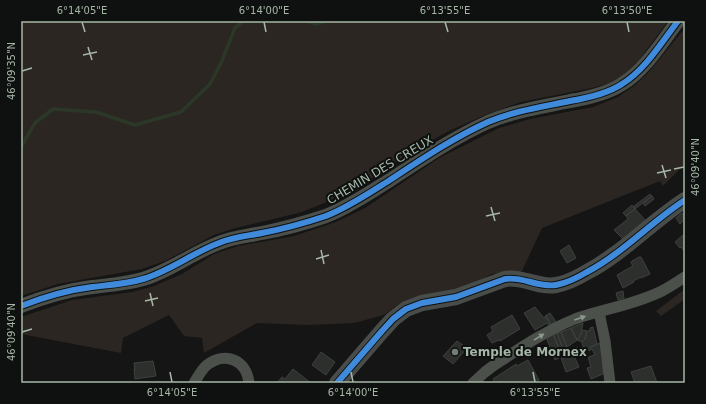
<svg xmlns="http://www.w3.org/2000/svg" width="706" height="404" viewBox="0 0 706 404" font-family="'DejaVu Sans',sans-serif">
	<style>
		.green { fill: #2b2622 }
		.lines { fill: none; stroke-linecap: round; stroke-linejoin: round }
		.stream { stroke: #2b3828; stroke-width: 3.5 }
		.building { fill: #2d2f2d; stroke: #3d413e }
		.minor { stroke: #4b504b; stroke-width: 11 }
		.tertiary { stroke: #4b504b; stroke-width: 14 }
		.secondary { stroke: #494d4a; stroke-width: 16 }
		.cycleway-casing { stroke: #0f1110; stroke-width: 8 }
		.cycleway { stroke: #408adc; stroke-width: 6 }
		.oneway { fill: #8b988b }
		.ticks { fill: none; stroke: #a6b7a7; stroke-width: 1.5 }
		.poi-dot { fill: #737e74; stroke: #0f1110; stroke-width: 1.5 }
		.labels { text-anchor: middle; stroke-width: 4; stroke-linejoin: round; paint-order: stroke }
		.street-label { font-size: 12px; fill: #a6b7a7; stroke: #0f1110 }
		.poi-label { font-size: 12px; font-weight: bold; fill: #a6b7a7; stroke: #0f1110; text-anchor: start }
		.neatline { fill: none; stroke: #a6b7a7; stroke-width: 1.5 }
		.ticks-label { font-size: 10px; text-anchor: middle; fill: #a6b7a7 }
	</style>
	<rect width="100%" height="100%" fill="#151515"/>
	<path class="green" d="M 21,21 L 668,21 L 640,59 L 624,75 L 610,83 L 592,88 L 521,102 L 485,115 L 449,131 L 413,151 L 368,181 L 329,201 L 302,212 L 232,229 L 214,235 L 165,261 L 142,269 L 58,284 L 21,296 Z
		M 685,28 L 685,164 L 663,186 L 660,181 L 542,228 L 522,271 L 492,274 L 467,287 L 413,298 L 400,303 L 384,315 L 354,323 L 308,325 L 257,323 L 204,353 L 202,338 L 184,336 L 169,315 L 123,338 L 121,353 L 21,334 L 21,317 L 72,300 L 132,292 L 154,286 L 182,274 L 214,254 L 238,246 L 294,236 L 336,222 L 365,208 L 439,158 L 499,128 L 530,119 L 593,107 L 618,97 L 634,86 L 648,73 Z
		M 685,289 L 685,299 L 661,316 L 656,311 Z"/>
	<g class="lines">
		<path class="stream" d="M 307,21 L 317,24 L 326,21
			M 21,147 L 35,123 L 53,109 L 96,112 L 135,125 L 181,112 L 210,84 L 221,63 L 235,28 L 243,21"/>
	</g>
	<path class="building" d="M 650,194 L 652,196 L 635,209 L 634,206 Z
		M 652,196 L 654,199 L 645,206 L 643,203 Z
		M 632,205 L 635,209 L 626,216 L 623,213 Z
		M 635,209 L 646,221 L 624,240 L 614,230 L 628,219 L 626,216 Z
		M 682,213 L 685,216 L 685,219 L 680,224 L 676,218 Z
		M 683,235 L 685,238 L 685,252 L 681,247 L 680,248 L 675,242 Z
		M 569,245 L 576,258 L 567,263 L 560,251 Z
		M 639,257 L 641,257 L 650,274 L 641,278 L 641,277 L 633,281 L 634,282 L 623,288 L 617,275 L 633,266 L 631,263 L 632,261 Z
		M 623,291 L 624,298 L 618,300 L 616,293 Z
		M 535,307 L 544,318 L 546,316 L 551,325 L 549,326 L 547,323 L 535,330 L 524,313 Z
		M 550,313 L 556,322 L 551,325 L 545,316 Z
		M 512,315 L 520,329 L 500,341 L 499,340 L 492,343 L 487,335 L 493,331 L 491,327 Z
		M 583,323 L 581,334 L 577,340 L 571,328 Z
		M 593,327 L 597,344 L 584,351 L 582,342 L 585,339 L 587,331 L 590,331 L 590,328 Z
		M 571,328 L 577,340 L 567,347 L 561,332 Z
		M 582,330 L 587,331 L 585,339 L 582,342 L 577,340 L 581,334 Z
		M 561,332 L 567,347 L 563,349 L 557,333 Z
		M 557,333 L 563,349 L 560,351 L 553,334 Z
		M 553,334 L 560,351 L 557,353 L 559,358 L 555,360 L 546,337 Z
		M 457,341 L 467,348 L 453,364 L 443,356 Z
		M 600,343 L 603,362 L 603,374 L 591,379 L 587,368 L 591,367 L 588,357 L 595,355 L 592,349 L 589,351 L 588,348 Z
		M 577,347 L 581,353 L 574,356 L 572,351 Z
		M 572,351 L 579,367 L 566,372 L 561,358 L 563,359 Z
		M 321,352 L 335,362 L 326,375 L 312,365 Z
		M 528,360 L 539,380 L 534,383 L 495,383 L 493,379 L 516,364 L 517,366 Z
		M 153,361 L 156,376 L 135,379 L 134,369 L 135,370 L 134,363 Z
		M 651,366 L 657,383 L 635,383 L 631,372 Z
		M 293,369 L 311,383 L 277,383 L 282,377 L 285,379 Z"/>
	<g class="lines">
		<path class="minor" d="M 599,312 L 605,341 L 610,383
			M 194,383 C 198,377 201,370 207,365 C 225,351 247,360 249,383
			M 473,383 L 485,372 L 493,366 C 519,349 545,331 575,319 C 603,309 634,305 662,291 C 670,287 677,282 685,277"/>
		<path class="tertiary" d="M 21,306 C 44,297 68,290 92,287 C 109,285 126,284 143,279 C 170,271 192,253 219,243 C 233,237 247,236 262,233 C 283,229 305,223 326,216 C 349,207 369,193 390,180 C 422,159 453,138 488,122 C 514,111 542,107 570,101 C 588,98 607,94 622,84 C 645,70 662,42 678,21"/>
		<path class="secondary" d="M 337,383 L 382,331 L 393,319 L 406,309 L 422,303 L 456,297 L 505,279 C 523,276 538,288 556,285 C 567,283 577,278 587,272 C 623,253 651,222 685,200"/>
		<g class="cycleway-casing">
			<path id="cycleway" d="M 21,306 C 44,297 68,290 92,287 C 109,285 126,284 143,279 C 170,271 192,253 219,243 C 233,237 247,236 262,233 C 283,229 305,223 326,216 C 349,207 369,193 390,180 C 422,159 453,138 488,122 C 514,111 542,107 570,101 C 588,98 607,94 622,84 C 645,70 662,42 678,21
				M 337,383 L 382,331 L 393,319 L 406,309 L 422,303 L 456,297 L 505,279 C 523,276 538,288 556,285 C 567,283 577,278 587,272 C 623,253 651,222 685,200"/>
		</g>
		<use href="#cycleway" class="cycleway"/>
	</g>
	<defs><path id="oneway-solid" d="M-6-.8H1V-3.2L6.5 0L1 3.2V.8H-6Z"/></defs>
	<g class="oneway">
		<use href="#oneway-solid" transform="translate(580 318) rotate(-19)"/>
		<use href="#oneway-solid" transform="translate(539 337) rotate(-32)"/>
	</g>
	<path class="ticks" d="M 82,22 L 85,32M 264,22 L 266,32M 445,22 L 448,32M 627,22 L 629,32M 88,47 L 92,60M 83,55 L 97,52M 22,71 L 32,68M 662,165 L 666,178M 674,169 L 684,167M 657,173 L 671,170M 491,207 L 495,221M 486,216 L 500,213M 321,250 L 324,264M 316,259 L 329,255M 150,293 L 153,306M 145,301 L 158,298M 22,332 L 32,329M 170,372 L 172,382M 351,372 L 353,382M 533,372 L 535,382"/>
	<circle class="poi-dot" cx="455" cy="352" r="4"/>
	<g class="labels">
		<g class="street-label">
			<text transform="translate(380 170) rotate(-31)" y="4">CHEMIN DES CREUX</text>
		</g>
		<g class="poi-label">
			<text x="463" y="356">Temple de Mornex</text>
		</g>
	</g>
	<rect width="706" height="404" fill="none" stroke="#0f1110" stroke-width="44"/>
	<rect x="22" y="22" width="662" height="360" class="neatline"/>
	<g class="ticks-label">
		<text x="82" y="14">6°14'05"E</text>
		<text x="264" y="14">6°14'00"E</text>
		<text x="445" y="14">6°13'55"E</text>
		<text x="627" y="14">6°13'50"E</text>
		<text transform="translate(11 71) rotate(-90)" y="4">46°09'35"N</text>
		<text transform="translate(695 167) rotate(-90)" y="4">46°09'40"N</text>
		<text transform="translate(11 332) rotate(-90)" y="4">46°09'40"N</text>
		<text x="172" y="396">6°14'05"E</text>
		<text x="353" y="396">6°14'00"E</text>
		<text x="535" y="396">6°13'55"E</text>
	</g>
</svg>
